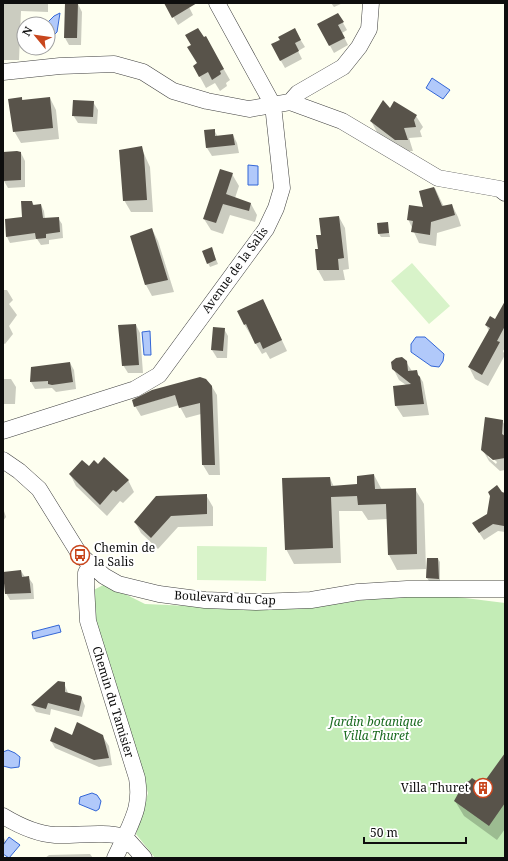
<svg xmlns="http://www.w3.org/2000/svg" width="508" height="861" viewBox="0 0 508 861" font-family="'Noto Serif',serif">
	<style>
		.green { fill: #c3ecb6 }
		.pitch { fill: #d8f3c9 }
		.water { fill: #b1c9fa; stroke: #3366d6 }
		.shadow { fill: #0003; fill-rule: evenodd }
		.building { fill: #58534a }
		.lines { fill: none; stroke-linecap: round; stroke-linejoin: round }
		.street-casing { stroke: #414141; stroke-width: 17 }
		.street { stroke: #fff; stroke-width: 16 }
		.labels { text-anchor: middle; stroke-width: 4; stroke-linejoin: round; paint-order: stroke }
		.street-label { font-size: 12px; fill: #0e0e0e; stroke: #fff }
		.poi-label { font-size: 12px; fill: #0e0e0e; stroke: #fff; text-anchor: start }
		.park-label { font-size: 12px; font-style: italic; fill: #1a6b20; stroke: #fff }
	</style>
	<rect width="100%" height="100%" fill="#fefff0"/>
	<path class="green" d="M 105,584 L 145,604 L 256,609 L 318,606 L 401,595 L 449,596 L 505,603 L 505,858 L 155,858 L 136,834 L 148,793 L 96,624 L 90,592 Z"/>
	<path class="pitch" d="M 412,263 L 450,306 L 429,324 L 391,281 Z
		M 197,546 L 267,547 L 266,581 L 197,580 Z"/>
	<path class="water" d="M 60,13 L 57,32 L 48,41 L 48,24 L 46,24 L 54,16 Z
		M 432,78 L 450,90 L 443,99 L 426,88 Z
		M 248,165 L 258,166 L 258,185 L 248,185 Z
		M 150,331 L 151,355 L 144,355 L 142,332 Z
		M 416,337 L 425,337 L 444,354 L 443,361 L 439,367 L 431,366 L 411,352 L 411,344 Z
		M 59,625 L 61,632 L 33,639 L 32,632 Z
		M 8,750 L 15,753 L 20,757 L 19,767 L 11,768 L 3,766 L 3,752 Z
		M 92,793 L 97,795 L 101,801 L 99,809 L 96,811 L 79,804 L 80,797 Z
		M 9,837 L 20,845 L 9,858 L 3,854 L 3,845 Z"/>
	<path class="shadow" d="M 3,3 L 48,3 L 48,12 L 21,11 L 19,60 L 3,60 Z
		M 165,3 L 187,3 L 193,15 L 178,25 Z
		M 331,3 L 343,3 L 334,7 Z
		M 78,4 L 82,12 L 81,45 L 69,45 L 65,38 Z
		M 338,14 L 347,30 L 342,33 L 348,45 L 334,53 L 318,24 Z
		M 294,29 L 305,47 L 298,51 L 302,59 L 285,68 L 272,45 Z
		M 206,38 L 230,80 L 226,83 L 227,86 L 220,91 L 215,83 L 206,88 L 194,66 L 198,63 L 203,39 Z
		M 22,98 L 23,101 L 50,98 L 56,110 L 59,139 L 21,143 L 14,131 Z
		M 93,102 L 98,110 L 97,124 L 78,123 L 73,115 Z
		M 390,110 L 416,116 L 423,127 L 420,131 L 422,137 L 409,138 L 413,151 L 402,151 L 377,132 L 371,121 Z
		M 214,130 L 218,137 L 233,135 L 237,143 L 239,153 L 212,156 L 207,148 L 205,131 Z
		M 141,147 L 150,167 L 153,212 L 131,212 L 124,200 Z
		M 3,153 L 21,153 L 25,161 L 25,187 L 8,188 L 4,181 Z
		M 232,174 L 239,186 L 235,198 L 251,204 L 257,215 L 255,222 L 230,215 L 223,234 L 211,230 L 204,219 Z
		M 435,188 L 444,207 L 452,205 L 458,217 L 461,226 L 437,233 L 436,246 L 419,243 L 408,219 L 424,208 L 420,192 Z
		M 32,202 L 34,205 L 41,205 L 44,211 L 45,219 L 58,218 L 62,224 L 63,238 L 49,240 L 49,244 L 41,245 L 37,239 L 10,243 L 7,237 L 23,218 Z
		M 339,217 L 345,228 L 349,269 L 343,270 L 345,280 L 324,281 L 318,270 L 316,250 L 319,250 L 322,236 Z
		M 387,224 L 390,237 L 381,237 L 379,234 Z
		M 152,229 L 158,241 L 174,292 L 152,296 L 146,285 Z
		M 213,252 L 218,264 L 210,267 L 208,263 Z
		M 3,290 L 7,290 L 13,300 L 9,304 L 17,315 L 9,326 L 13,334 L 5,344 L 3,343 Z
		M 263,300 L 287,351 L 270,359 L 266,352 L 262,354 L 244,324 Z
		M 505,313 L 505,348 L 503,351 L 505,355 L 488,386 L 475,379 L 469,367 L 489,331 L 486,325 Z
		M 136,325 L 140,333 L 143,373 L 128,373 L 123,365 Z
		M 224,329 L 228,336 L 227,358 L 217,358 L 212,350 Z
		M 406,362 L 412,371 L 416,371 L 423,382 L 429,415 L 403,417 L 396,406 L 406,385 L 399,380 L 393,368 Z
		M 70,363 L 74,370 L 76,389 L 56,392 L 52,388 L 35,389 L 31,382 Z
		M 3,379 L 11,379 L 16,387 L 15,404 L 3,404 Z
		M 211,385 L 217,395 L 220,475 L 209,475 L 203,465 L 201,414 L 186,418 L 179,405 L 141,416 L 135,406 Z
		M 502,421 L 505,425 L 505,470 L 500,471 L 489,461 L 482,449 ZM 488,454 L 497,462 L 496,464 L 488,457 Z
		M 98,465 L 128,480 L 134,492 L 123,503 L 120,501 L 107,516 L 76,486 L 70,474 Z
		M 374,475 L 382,490 L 415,489 L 424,504 L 426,569 L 397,570 L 389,555 L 387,519 L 368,520 L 362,511 L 339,511 L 341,563 L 294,564 L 286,549 L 330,478 L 334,487 L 358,485 Z
		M 502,493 L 505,494 L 505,532 L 498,531 L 484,540 L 478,531 Z
		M 206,495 L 213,507 L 213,526 L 178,527 L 158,549 L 141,533 L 135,522 Z
		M 3,508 L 6,517 L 3,521 Z
		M 438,559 L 440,562 L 440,582 L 429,581 L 427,578 Z
		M 21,571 L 25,577 L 28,577 L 33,584 L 34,599 L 10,600 L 6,593 Z
		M 59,682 L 64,683 L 68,693 L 81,697 L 85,706 L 82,717 L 51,709 L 50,715 L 36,712 L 32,705 Z
		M 77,724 L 101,734 L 109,746 L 112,765 L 99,767 L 55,748 L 51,741 L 72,736 Z
		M 505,755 L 505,829 L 497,840 L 464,816 L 455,801 L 482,786 Z
		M 3,836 L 6,842 L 3,846 Z
		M 90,854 L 93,858 L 45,858 L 49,855 Z"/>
	<path class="building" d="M 65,3 L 78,3 L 77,38 L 64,38 Z
		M 164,3 L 197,3 L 172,18 Z
		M 338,13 L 344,22 L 338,25 L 345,38 L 329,46 L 317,24 Z
		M 198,28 L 204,37 L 206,36 L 224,69 L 220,71 L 221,74 L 212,80 L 208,72 L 199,77 L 193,66 L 197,63 L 187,47 L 191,45 L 185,35 Z
		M 295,28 L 301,40 L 295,43 L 299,51 L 280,61 L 271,44 L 280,40 L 278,37 Z
		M 22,97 L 22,100 L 50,97 L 53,128 L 13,132 L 8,99 Z
		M 73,100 L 94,101 L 93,117 L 72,116 Z
		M 383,100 L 390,108 L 394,101 L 417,115 L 414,120 L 416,127 L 404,128 L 408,140 L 395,140 L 370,121 Z
		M 215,129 L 215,136 L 233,134 L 235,145 L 206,148 L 204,130 Z
		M 142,146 L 144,155 L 147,200 L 123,201 L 119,150 Z
		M 17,151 L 21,152 L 21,180 L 3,181 L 3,152 Z
		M 220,169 L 233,173 L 226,194 L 251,203 L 249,211 L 223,204 L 216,223 L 203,219 Z
		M 434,187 L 442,206 L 452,204 L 455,215 L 431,222 L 430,235 L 411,232 L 413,221 L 407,220 L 409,205 L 423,207 L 419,191 Z
		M 21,201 L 32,201 L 33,205 L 41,204 L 43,218 L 59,217 L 60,232 L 46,234 L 46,238 L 36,239 L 35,233 L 6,237 L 5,219 L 22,217 Z
		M 339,216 L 344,258 L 338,259 L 339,270 L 317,270 L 315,249 L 318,249 L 316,235 L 321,235 L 319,218 Z
		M 388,222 L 389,233 L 378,234 L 377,223 Z
		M 152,228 L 168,280 L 145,285 L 130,236 Z
		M 212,247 L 216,260 L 207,264 L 202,251 Z
		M 263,299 L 282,340 L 263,349 L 260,342 L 255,344 L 246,324 L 244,325 L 237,311 Z
		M 505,301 L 505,326 L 497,341 L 500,342 L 482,375 L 468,367 L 490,328 L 485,325 L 490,316 L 495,319 Z
		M 136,324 L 139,365 L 122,366 L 118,325 Z
		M 213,327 L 225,328 L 223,351 L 211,350 Z
		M 402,357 L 407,361 L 408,371 L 417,370 L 418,375 L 420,377 L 424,404 L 395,406 L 393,386 L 411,384 L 392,369 L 391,362 L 396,358 Z
		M 70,362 L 73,382 L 52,385 L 48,384 L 48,381 L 30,382 L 31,367 Z
		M 200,377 L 206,379 L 212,386 L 215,465 L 202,465 L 200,403 L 179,408 L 175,395 L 134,407 L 132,400 L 152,390 Z
		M 485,417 L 503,420 L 502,434 L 505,436 L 505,458 L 493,460 L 481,450 Z
		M 104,457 L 129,480 L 116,492 L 113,490 L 100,505 L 69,474 L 82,460 L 89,466 L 94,460 L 98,464 Z
		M 374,474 L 375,489 L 416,488 L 417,554 L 388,555 L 386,504 L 358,505 L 357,496 L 331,497 L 333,548 L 285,550 L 282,478 L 330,477 L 331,486 L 357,484 L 357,476 Z
		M 497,485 L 502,492 L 505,493 L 504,526 L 493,524 L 479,533 L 472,523 L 487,514 L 490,496 L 488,492 Z
		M 207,494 L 207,514 L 171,516 L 151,538 L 134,522 L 156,496 Z
		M 427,558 L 438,558 L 439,579 L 426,578 Z
		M 21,570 L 22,577 L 29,576 L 31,593 L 5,594 L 3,572 Z
		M 58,681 L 65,682 L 65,692 L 81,696 L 82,698 L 79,711 L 48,703 L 46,709 L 31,705 Z
		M 77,722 L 103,735 L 109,758 L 94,760 L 50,741 L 55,727 L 72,735 Z
		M 505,753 L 505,803 L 489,826 L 454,801 L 464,783 L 469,781 L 472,778 L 482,785 Z"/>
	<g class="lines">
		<g class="street-casing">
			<path id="street" d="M 3,72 L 60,66 L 114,64 L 143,72 L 173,91 L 207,101 L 249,109 L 290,102 L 342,121 L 438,178 L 500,189 L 505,193
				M 290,102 L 298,93 L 343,67 L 359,47 L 369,29 L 371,3
				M 3,431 L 135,389 L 159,375 L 266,229 L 276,208 L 282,188 L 273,105 L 217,3
				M 3,460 L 19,471 L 39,489 L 80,555 L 104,576 L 118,584 L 159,594 L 205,600 L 256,602 L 311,600 L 358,592 L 407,589 L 505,589
				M 90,566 L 86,573 L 86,585 L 88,621 L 137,778 C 141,803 135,815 125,837 L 144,858
				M 3,816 C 18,825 37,834 55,835 C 78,836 102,831 125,837 L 115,858"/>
		</g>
		<use href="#street" class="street"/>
	</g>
	<defs>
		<g id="bus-ring" transform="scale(1)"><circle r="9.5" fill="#fff" stroke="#c8461d" stroke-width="1.5"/><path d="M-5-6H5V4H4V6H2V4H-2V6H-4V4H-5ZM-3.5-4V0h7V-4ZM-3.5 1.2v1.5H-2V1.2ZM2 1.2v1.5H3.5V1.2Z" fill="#c8461d"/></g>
		<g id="building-ring" transform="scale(1)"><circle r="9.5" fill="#fff" stroke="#c8461d" stroke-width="1.5"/><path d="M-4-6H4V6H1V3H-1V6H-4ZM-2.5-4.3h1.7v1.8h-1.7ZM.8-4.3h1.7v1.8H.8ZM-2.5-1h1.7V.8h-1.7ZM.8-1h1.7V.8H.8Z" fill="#c8461d"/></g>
	</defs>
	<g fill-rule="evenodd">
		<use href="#bus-ring" x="80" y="555"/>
		<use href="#building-ring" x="483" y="788"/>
	</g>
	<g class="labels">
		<g class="street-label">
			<text transform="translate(235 270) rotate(-54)" y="4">Avenue de la Salis</text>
			<text transform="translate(225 598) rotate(3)" y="4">Boulevard du Cap</text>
			<text transform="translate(113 702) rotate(73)" y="4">Chemin du Tamisier</text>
		</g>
		<g class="poi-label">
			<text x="94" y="552">Chemin de<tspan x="94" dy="14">la Salis</tspan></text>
			<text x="469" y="792" text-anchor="end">Villa Thuret</text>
		</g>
		<g class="park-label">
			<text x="376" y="726">Jardin botanique<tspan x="376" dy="14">Villa Thuret</tspan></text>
		</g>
	</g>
	<rect width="508" height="861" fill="none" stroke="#0e0e0e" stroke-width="8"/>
	<g transform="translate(36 36) rotate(299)"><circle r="19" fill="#ffffff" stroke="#9f9f9f"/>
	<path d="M0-3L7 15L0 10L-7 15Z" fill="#c8461d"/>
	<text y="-6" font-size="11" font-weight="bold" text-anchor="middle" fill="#0e0e0e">N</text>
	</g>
	<path d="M364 837v6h102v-6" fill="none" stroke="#0e0e0e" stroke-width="2"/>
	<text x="370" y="837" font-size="12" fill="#0e0e0e" stroke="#ffffff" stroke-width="3" paint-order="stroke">50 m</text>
</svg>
